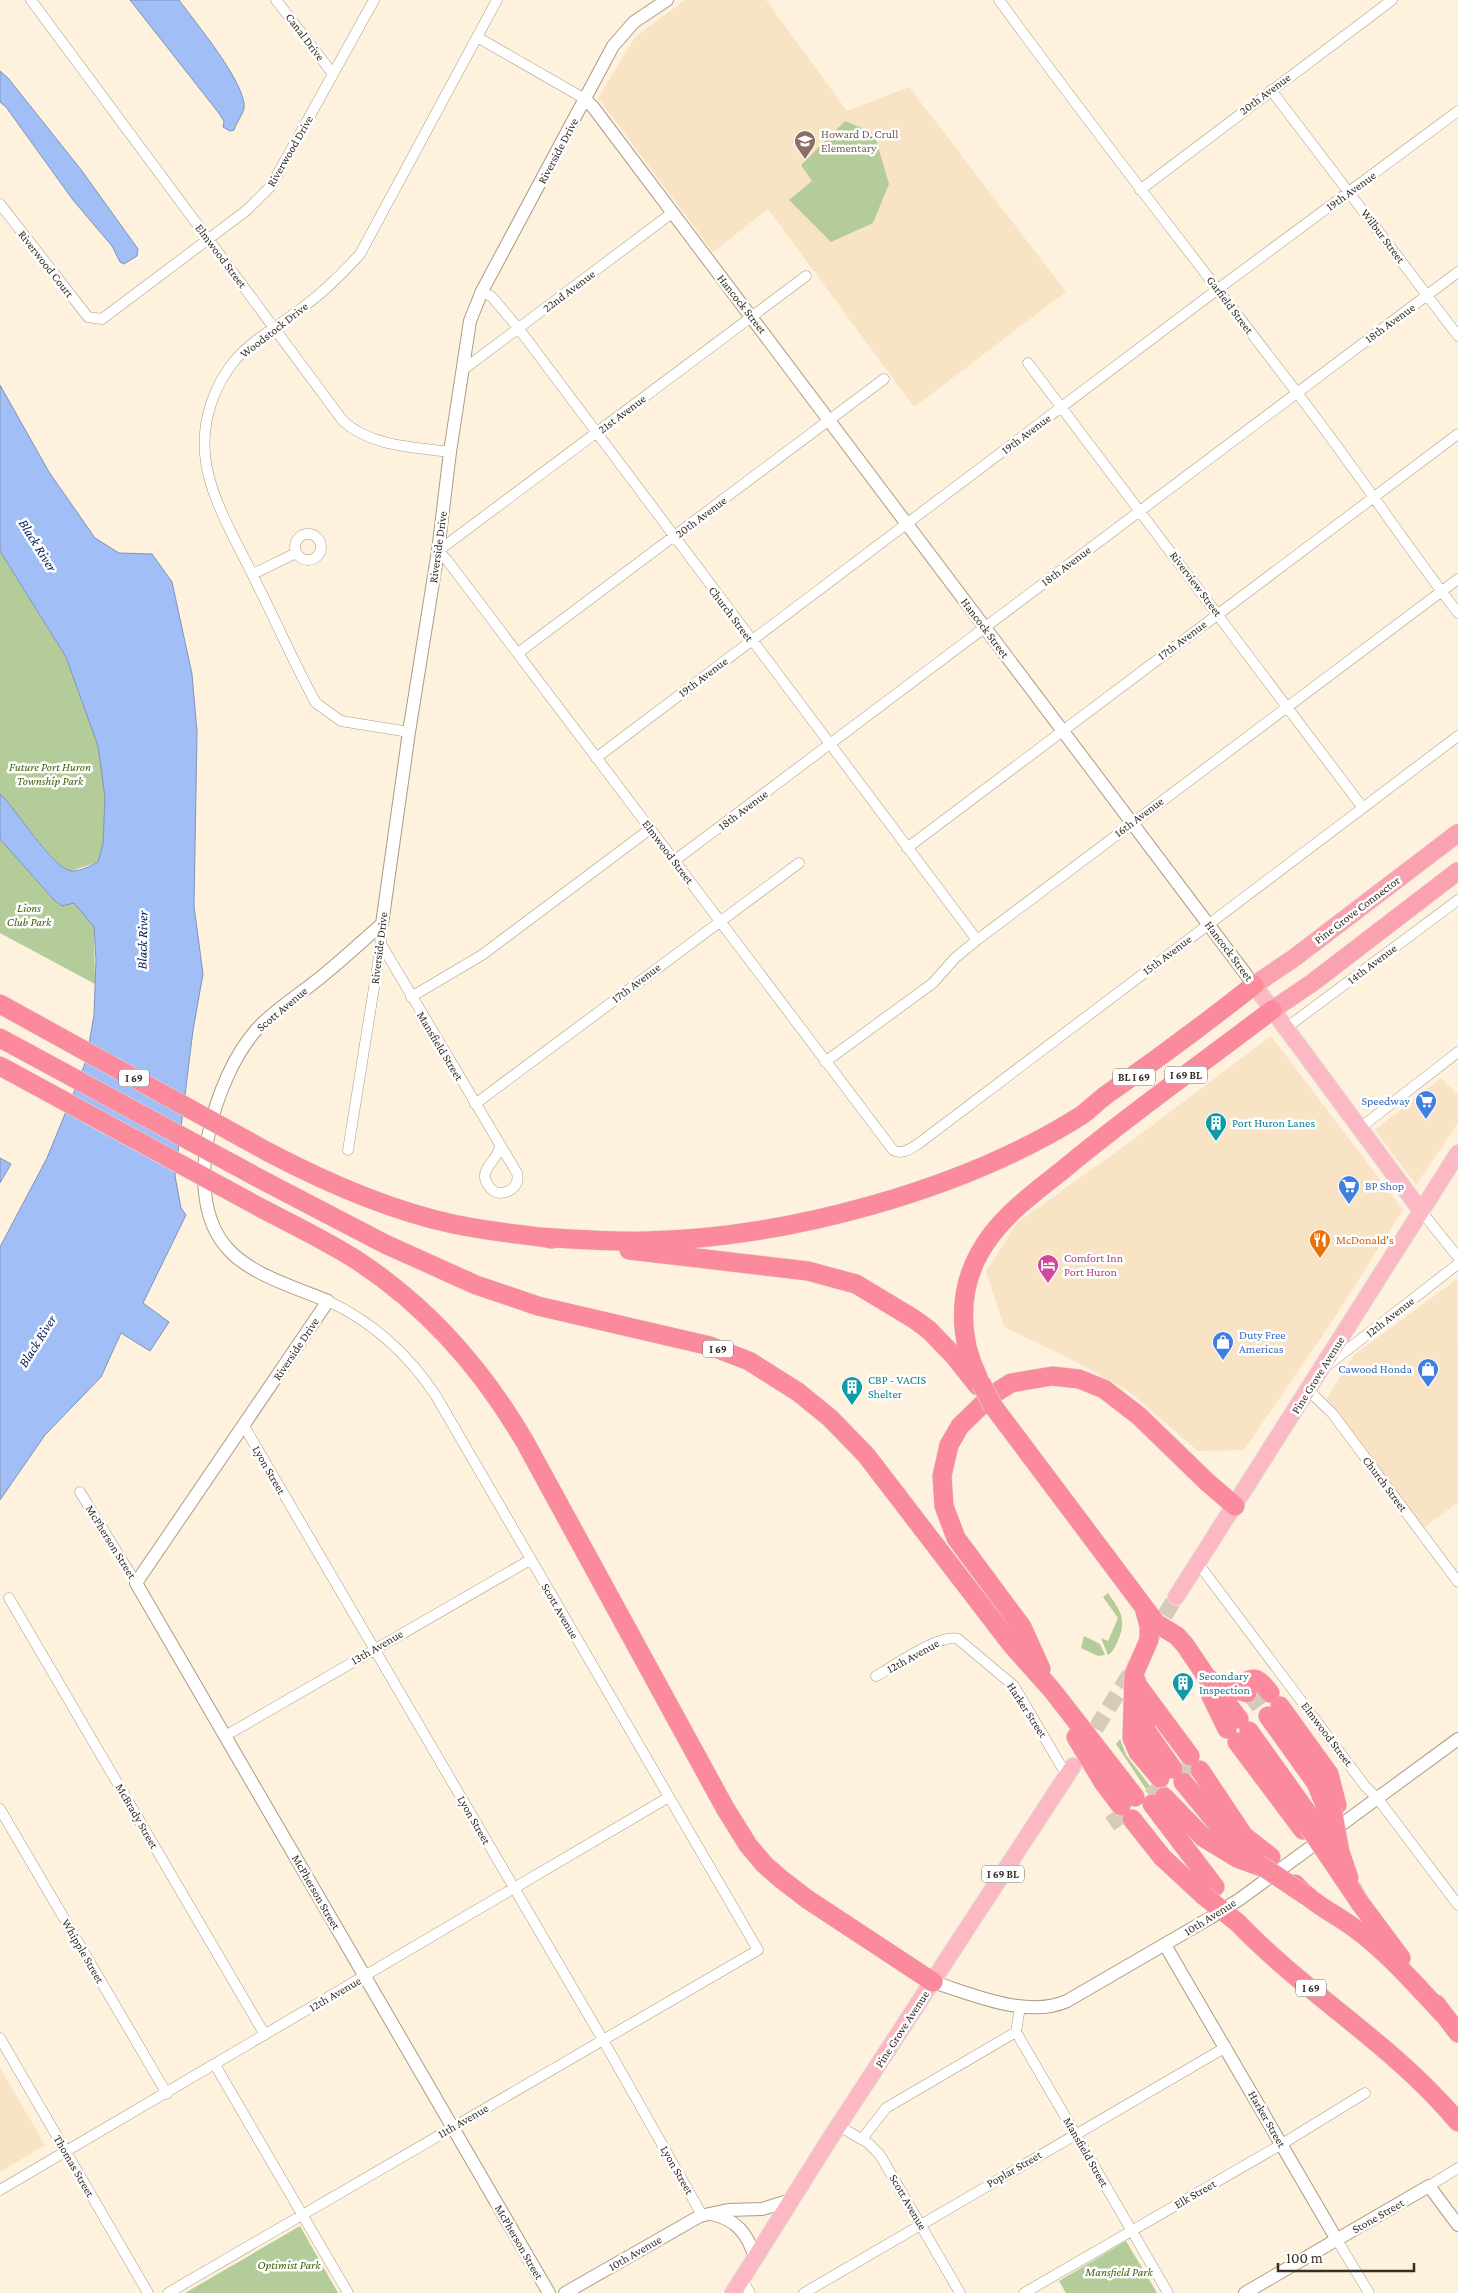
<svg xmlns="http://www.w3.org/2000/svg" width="1458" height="2293" viewBox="0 0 1458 2293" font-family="'Crimson Pro',serif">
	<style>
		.built { fill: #f8e3c5 }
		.green { fill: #b3cc99 }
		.water { fill: #a1bef6; stroke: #8193b8 }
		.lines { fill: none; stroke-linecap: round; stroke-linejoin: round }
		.primary-tunnel { stroke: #d6cab9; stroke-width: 16; stroke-dasharray: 16 8; stroke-linecap: butt }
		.motorway-tunnel { stroke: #d6cab9; stroke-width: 19; stroke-dasharray: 19 9; stroke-linecap: butt }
		.minor-casing { stroke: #ab9c85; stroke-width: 11 }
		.tertiary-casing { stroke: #ab9c85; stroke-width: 14 }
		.primary-casing { stroke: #dfdedc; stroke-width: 18 }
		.trunk-casing { stroke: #dfdedc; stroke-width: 19 }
		.motorway-casing { stroke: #dfdedc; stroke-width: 20 }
		.minor { stroke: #fff; stroke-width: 10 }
		.tertiary { stroke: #fff; stroke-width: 12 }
		.primary { stroke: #fcb9c4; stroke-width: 16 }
		.trunk { stroke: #fba2b0; stroke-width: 18 }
		.motorway { stroke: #fa8a9c; stroke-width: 19 }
		.motorway-bridge-casing { stroke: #dfdedc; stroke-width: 20; stroke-linecap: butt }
		.motorway-bridge { stroke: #fa8a9c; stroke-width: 19 }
		.labels { text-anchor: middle; stroke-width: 5; stroke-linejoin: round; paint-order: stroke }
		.shield { fill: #fff; stroke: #726d67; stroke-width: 1 }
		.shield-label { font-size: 11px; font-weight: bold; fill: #362f26 }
		.street-label { font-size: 12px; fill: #362f26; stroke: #fff }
		.education-label { font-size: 12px; fill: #785e54; stroke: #fff; text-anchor: start }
		.park-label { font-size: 12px; font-style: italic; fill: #416108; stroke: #fff }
		.shop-label { font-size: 12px; fill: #366cbe; stroke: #fff; text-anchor: end }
		.culture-label { font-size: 12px; fill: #0d838f; stroke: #fff; text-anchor: start }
		.food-label { font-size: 12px; fill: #c56008; stroke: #fff; text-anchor: start }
		.hotel-label { font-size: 12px; fill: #b23c85; stroke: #fff; text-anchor: start }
		.water-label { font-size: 14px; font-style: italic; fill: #082260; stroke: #fff }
	</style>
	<rect width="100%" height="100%" fill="#fef1de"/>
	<path class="built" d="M 685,0 L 766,0 L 847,111 L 909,87 L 1066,292 L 914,407 L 768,209 L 713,252 L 598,98 L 635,37 Z
		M 1271,1036 L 1403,1210 L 1333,1320 L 1244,1450 L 1198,1451 L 1127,1390 L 1070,1359 L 1004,1327 L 986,1271 L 1018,1222 L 1137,1137 Z
		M 1441,1078 L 1458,1095 L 1458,1123 L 1416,1185 L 1375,1130 Z
		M 1457,1279 L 1458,1502 L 1424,1528 L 1327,1398 L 1354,1355 Z
		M 0,2068 L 45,2145 L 0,2172 Z"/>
	<path class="green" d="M 845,121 L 874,133 L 889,184 L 873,223 L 831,242 L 789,200 L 812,181 L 801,165 Z
		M 0,551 L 66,657 L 98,746 L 105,797 L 103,844 L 98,862 L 71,871 L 62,868 L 47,852 L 0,794 Z
		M 0,839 L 52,898 L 74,903 L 94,927 L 95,984 L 0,933 Z
		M 1108,1593 C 1119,1609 1127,1618 1119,1638 C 1116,1645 1114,1651 1108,1655 L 1101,1638 L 1108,1641 L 1118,1618 L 1103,1597 Z
		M 1084,1636 L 1100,1644 L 1105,1655 L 1098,1656 L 1081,1648 Z
		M 1120,1739 L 1126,1755 L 1150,1786 L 1146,1789 L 1116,1744 Z
		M 300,2226 L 338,2293 L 185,2293 Z
		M 1126,2241 L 1157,2293 L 1066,2293 L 1059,2281 Z"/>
	<path class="water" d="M 130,0 L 179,0 C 194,21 248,85 244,109 C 242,116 236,123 234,130 L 230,131 L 223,127 L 224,121 L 218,112 Z
		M 0,71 L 8,78 L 82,171 L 138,249 L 137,256 L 124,264 L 120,262 L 112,246 L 73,200 L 6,107 L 0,102 Z
		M 0,385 L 49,472 L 95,538 L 119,553 L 152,554 L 172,582 L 192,674 L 197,732 L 194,906 L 203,974 L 193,1030 L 175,1176 L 181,1208 L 186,1215 L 143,1303 L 169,1322 L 150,1351 L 121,1333 L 101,1377 L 45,1435 L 0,1500 L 0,1247 L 47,1158 L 74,1092 L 86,1061 L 94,1015 L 96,960 L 94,927 L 74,903 L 62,906 L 54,900 L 0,839 L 0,794 C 16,808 53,870 72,871 C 81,871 90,866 98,862 L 103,844 L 105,797 L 98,746 L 66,657 L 0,551 Z
		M 0,1158 L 11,1164 L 0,1183 Z"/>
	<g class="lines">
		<path class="primary-tunnel" d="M 1152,1636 L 1176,1597
			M 1083,1749 L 1136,1664"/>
		<path class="motorway-tunnel" d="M 1247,1693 L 1254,1697 L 1268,1716
			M 1181,1763 L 1191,1776
			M 1152,1784 L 1164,1797
			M 1113,1812 L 1122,1825"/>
		<g class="minor-casing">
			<path id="minor" d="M 31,0 L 343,421 C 372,447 414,447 450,452
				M 276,0 L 333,74
				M 999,0 C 1098,136 1202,268 1304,402 C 1357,471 1405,544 1458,613
				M 477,37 L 585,99
				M 1271,90 L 1458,336
				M 1140,190 L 1392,0
				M 0,204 L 88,317 L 102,319 L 247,210 L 271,186 L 374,0
				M 806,276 L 438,551 L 447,560 L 893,1150 C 902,1155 910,1149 918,1144 L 1458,736
				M 482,291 L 492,297 L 519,329 L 977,940
				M 1028,363 L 1363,808
				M 464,369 L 672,213
				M295 547a13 13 0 1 1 26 0a13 13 0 1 1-26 0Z
				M 253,574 L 296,553
				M 518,653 L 884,379
				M 409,732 L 341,721 L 316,703 C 294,664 277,623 257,584 C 239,545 208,497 205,454 C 202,420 214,385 236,359 C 255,338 280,325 302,308 C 324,292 342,274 360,254 L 497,0
				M 596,758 L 1218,289 L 1458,111
				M 907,848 L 1458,434
				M 674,861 L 1458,272
				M 381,944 L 517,1173 C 520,1185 511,1193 499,1193 C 491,1192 482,1180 486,1171 C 490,1161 497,1159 500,1146
				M 411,997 L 482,955 L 650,829
				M 1286,1028 L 1458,900
				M 825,1062 L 933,983 L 955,958 L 977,940 L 1458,579
				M 475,1104 L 799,863
				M 1360,1128 L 1458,1052
				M 348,1150 L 381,944 L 382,924
				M 1421,1211 L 1458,1257
				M 1329,1364 L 1458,1264
				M 1308,1390 L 1332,1413 L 1458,1582
				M 244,1426 L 603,2040 L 702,2215
				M 80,1492 L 136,1583
				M 1197,1562 L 1365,1786 L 1378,1799 L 1458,1905
				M 9,1598 L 265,2035
				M 876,1676 C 894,1666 940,1633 958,1639 L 1014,1686 L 1067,1776
				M 225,1736 L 530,1560
				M 0,1809 L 167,2094
				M 1020,2007 L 1016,2032 L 1168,2293
				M 0,2038 L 148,2293
				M 215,2065 L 348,2293
				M 839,2126 L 868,2143 L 880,2155 L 960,2293
				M 862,2139 L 886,2108 L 1016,2032
				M 1429,2186 L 1458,2168
				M 0,2190 L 669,1797
				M 1337,2240 L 1369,2293
				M 742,2279 L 750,2293
				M 168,2293 L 758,1950 L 436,1396 C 409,1355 373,1322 328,1301
				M 804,2293 L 1226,2047
				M 1024,2293 L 1282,2144 L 1365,2093"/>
		</g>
		<g class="tertiary-casing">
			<path id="tertiary" d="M 585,99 L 593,107 L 1254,985
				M 1165,1945 L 1337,2240
				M 933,1982 C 972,1994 1027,2019 1067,2001 L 1210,1918 L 1240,1899 L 1458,1739
				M 711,2214 C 736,2219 748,2234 755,2258
				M 549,2293 L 136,1583 L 328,1301 C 297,1288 251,1275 228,1249 C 179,1196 214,1077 257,1029 C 274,1010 296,997 316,981 C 339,963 360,943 382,924 L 409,732 L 438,551 L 450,452 L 470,321 L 482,291 L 613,46 L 634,22 L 667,0
				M 565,2293 L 700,2216 L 728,2210 L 762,2209 L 791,2200
				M 1245,2293 L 1429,2186 L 1458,2225"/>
		</g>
		<g class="primary-casing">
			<path id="primary" d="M 1254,985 L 1421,1211
				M 1176,1597 L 1458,1153
				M 733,2293 L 829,2140 L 1073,1766"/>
		</g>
		<g class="trunk-casing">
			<path id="trunk" d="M 1254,985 L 1294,958 L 1458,833
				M 1272,1010 L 1312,983 L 1458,871"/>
		</g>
		<g class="motorway-casing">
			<path id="motorway" d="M 268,1152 C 327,1183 388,1210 453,1224 C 486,1231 519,1234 552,1239
				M 266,1182 L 385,1244 L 476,1285 L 538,1306 L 710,1346 L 749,1361 L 798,1392 L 830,1418 L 866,1455 L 1011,1644 L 1052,1690 L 1135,1797
				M 261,1208 C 293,1225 327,1241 358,1261 C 428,1307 483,1370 525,1442 L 725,1808 L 748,1845 L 764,1864 L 781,1879 L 807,1899 L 933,1982
				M 539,1237 C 574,1239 610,1242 645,1241 C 786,1238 962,1191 1082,1115 C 1090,1109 1098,1101 1106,1095 C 1156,1060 1206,1023 1254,985
				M 629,1250 L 808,1271 L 856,1284 L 914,1319 L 929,1330 L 955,1357 L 978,1386
				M 978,1377 C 959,1339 958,1292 979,1254 C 999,1217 1033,1194 1064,1169 C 1131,1113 1203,1063 1272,1010
				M 993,1406 L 1156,1623 L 1177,1636 L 1185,1645 L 1206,1676 L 1239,1719
				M 1145,1611 L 1149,1626 L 1149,1640 L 1134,1674 L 1132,1738 L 1138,1752 L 1160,1778
				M 1041,1669 L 1022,1627 L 956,1538 L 944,1506 L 942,1476 L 949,1445 L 960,1426 L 992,1395 L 1011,1383 L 1052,1376 L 1079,1379 L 1104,1389 L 1139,1416 L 1207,1482 L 1235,1506
				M 1134,1675 L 1138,1686 L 1190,1756
				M 1208,1678 L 1216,1684 L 1247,1693
				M 1235,1687 C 1254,1677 1255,1674 1270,1693
				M 1211,1696 L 1227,1729
				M 1138,1706 L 1147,1732 L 1173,1769
				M 1280,1706 L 1329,1774 L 1337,1805
				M 1268,1716 L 1316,1783 L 1328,1812
				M 1249,1731 L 1314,1822
				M 1076,1737 L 1103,1782 L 1121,1806
				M 1237,1742 L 1303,1830
				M 1200,1770 L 1244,1836 L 1271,1857
				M 1183,1782 L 1228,1837 L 1246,1854
				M 1164,1797 L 1204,1838 L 1237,1858 L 1267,1869
				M 1152,1804 L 1215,1887
				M 1132,1819 L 1162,1857 L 1203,1895
				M 1295,1884 C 1312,1904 1336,1914 1357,1930 C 1389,1954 1416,1985 1443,2014
				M 1352,1889 L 1360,1903 L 1401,1958
				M 1238,1923 C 1307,1995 1394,2045 1458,2122
				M 1436,2004 L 1458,2033"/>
		</g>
		<use href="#minor" class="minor"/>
		<use href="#tertiary" class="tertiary"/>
		<use href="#primary" class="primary"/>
		<use href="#trunk" class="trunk"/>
		<use href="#motorway" class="motorway"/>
		<g class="motorway-bridge-casing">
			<path id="motorway-bridge" d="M 0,1004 L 268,1152
				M 0,1038 L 266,1182
				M 0,1066 L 261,1208
				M 981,1383 L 993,1406
				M 1332,1809 L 1340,1852 L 1349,1878
				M 1319,1819 L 1333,1846
				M 1308,1826 L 1360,1903
				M 1259,1864 L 1305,1895
				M 1203,1895 L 1238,1923"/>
		</g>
		<use href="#motorway-bridge" class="motorway-bridge"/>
	</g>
	<defs>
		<g id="school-pin" transform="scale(1.125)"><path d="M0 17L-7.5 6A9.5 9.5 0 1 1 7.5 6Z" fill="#8d6e63" stroke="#fff"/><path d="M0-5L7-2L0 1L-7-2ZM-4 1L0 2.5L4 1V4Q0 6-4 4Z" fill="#fff"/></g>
		<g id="supermarket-pin" transform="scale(1.125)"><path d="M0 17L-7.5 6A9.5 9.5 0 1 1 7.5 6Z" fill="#3f7fe0" stroke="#fff"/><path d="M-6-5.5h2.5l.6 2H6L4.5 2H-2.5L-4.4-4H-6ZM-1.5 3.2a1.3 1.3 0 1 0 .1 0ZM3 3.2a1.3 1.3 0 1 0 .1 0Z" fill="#fff"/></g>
		<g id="building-pin" transform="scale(1.125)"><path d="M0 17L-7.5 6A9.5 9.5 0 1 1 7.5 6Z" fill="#0f9aa8" stroke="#fff"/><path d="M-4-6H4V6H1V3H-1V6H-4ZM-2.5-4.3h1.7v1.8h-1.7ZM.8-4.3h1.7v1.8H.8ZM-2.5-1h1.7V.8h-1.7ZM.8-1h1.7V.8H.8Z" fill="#fff"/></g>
		<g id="restaurant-pin" transform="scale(1.125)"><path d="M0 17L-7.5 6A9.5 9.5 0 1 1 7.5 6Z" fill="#e8710a" stroke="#fff"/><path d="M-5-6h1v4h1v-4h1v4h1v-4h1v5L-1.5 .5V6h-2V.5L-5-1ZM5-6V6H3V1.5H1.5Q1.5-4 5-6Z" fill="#fff"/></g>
		<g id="hotel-pin" transform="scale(1.125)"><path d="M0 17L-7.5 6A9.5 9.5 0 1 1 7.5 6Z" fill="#d1479c" stroke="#fff"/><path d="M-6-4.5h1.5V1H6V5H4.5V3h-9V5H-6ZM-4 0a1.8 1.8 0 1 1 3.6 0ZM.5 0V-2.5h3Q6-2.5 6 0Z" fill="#fff"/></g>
		<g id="shop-pin" transform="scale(1.125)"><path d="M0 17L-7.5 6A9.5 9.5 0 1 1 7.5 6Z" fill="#3f7fe0" stroke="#fff"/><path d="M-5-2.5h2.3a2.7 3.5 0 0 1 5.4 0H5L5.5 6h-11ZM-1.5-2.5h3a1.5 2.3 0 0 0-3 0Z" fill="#fff"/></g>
	</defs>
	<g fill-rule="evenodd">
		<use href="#school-pin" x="805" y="141"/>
		<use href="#supermarket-pin" x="1426" y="1101"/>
		<use href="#building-pin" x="1216" y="1123"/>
		<use href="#supermarket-pin" x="1349" y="1186"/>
		<use href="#restaurant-pin" x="1320" y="1240"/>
		<use href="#hotel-pin" x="1048" y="1265"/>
		<use href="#shop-pin" x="1223" y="1342"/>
		<use href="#shop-pin" x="1428" y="1369"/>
		<use href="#building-pin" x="852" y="1387"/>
		<use href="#building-pin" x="1183" y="1683"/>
	</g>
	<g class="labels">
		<g class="shield">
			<rect x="1165" y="1066.5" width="42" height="17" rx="4"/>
			<rect x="1113" y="1068.5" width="42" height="17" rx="4"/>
			<rect x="119" y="1069.5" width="30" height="17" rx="4"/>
			<rect x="703" y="1340.5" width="30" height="17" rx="4"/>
			<rect x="982" y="1865.5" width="42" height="17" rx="4"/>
			<rect x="1296" y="1979.5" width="30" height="17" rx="4"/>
		</g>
		<g class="shield-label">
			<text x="1186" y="1079">I 69 BL</text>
			<text x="1134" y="1081">BL I 69</text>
			<text x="134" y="1082">I 69</text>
			<text x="718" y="1353">I 69</text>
			<text x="1003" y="1878">I 69 BL</text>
			<text x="1311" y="1992">I 69</text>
		</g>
		<g class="street-label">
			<text transform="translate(305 37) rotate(53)" y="4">Canal Drive</text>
			<text transform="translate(1265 94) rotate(-37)" y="4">20th Avenue</text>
			<text transform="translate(290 151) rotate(-60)" y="4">Riverwood Drive</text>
			<text transform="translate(558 151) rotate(-62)" y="4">Riverside Drive</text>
			<text transform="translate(1351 191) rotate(-36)" y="4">19th Avenue</text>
			<text transform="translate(1383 236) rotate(53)" y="4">Wilbur Street</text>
			<text transform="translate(221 256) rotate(53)" y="4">Elmwood Street</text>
			<text transform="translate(46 264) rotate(52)" y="4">Riverwood Court</text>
			<text transform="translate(569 291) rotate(-37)" y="4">22nd Avenue</text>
			<text transform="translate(742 304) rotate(52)" y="4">Hancock Street</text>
			<text transform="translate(1230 305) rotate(53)" y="4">Garfield Street</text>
			<text transform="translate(1390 323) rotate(-36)" y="4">18th Avenue</text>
			<text transform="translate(274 330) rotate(-38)" y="4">Woodstock Drive</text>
			<text transform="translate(622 414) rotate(-37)" y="4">21st Avenue</text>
			<text transform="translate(1026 434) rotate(-37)" y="4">19th Avenue</text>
			<text transform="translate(701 517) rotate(-37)" y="4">20th Avenue</text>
			<text transform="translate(438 547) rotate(-82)" y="4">Riverside Drive</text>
			<text transform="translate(1066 566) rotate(-37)" y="4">18th Avenue</text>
			<text transform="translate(1196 584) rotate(53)" y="4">Riverview Street</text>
			<text transform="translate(731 614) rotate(53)" y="4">Church Street</text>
			<text transform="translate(985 628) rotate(53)" y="4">Hancock Street</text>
			<text transform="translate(1182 640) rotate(-37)" y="4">17th Avenue</text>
			<text transform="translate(703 677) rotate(-37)" y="4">19th Avenue</text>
			<text transform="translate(743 810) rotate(-37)" y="4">18th Avenue</text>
			<text transform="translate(1139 817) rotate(-37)" y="4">16th Avenue</text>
			<text transform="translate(668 852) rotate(53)" y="4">Elmwood Street</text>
			<text transform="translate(1357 910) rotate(-37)" y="4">Pine Grove Connector</text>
			<text transform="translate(379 948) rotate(-83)" y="4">Riverside Drive</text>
			<text transform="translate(1229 951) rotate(53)" y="4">Hancock Street</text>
			<text transform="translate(1167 955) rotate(-37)" y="4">15th Avenue</text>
			<text transform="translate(1372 964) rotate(-37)" y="4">14th Avenue</text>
			<text transform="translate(636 983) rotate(-37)" y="4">17th Avenue</text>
			<text transform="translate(282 1009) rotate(-40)" y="4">Scott Avenue</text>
			<text transform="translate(440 1046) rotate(59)" y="4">Mansfield Street</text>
			<text transform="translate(1390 1317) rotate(-38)" y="4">12th Avenue</text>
			<text transform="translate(296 1349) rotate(-56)" y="4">Riverside Drive</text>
			<text transform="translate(1318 1375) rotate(-58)" y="4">Pine Grove Avenue</text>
			<text transform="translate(269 1470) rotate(60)" y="4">Lyon Street</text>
			<text transform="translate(1385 1484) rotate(53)" y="4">Church Street</text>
			<text transform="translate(111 1542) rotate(58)" y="4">McPherson Street</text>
			<text transform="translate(560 1611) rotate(60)" y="4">Scott Avenue</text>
			<text transform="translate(377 1647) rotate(-30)" y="4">13th Avenue</text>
			<text transform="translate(913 1656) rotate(-29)" y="4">12th Avenue</text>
			<text transform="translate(1027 1710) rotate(57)" y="4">Harker Street</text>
			<text transform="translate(1327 1734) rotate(53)" y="4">Elmwood Street</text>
			<text transform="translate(137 1816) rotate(60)" y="4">McBrady Street</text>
			<text transform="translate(474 1820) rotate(60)" y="4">Lyon Street</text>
			<text transform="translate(316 1892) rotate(60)" y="4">McPherson Street</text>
			<text transform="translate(1210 1917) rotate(-32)" y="4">10th Avenue</text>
			<text transform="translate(83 1951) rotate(60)" y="4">Whipple Street</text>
			<text transform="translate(335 1994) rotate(-30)" y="4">12th Avenue</text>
			<text transform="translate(902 2029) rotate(-57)" y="4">Pine Grove Avenue</text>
			<text transform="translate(1267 2119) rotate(60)" y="4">Harker Street</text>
			<text transform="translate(463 2121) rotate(-30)" y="4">11th Avenue</text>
			<text transform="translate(1086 2152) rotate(60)" y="4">Mansfield Street</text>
			<text transform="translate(74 2166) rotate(60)" y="4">Thomas Street</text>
			<text transform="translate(1014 2169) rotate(-30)" y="4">Poplar Street</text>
			<text transform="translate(677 2170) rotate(60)" y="4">Lyon Street</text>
			<text transform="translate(1195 2194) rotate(-30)" y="4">Elk Street</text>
			<text transform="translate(908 2202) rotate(60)" y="4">Scott Avenue</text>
			<text transform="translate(1378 2216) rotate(-30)" y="4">Stone Street</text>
			<text transform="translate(519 2242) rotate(60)" y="4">McPherson Street</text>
			<text transform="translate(635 2253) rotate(-30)" y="4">10th Avenue</text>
		</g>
		<g class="education-label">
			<text x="821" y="138">Howard D. Crull<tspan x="821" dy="14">Elementary</tspan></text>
		</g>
		<g class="park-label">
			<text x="50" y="771">Future Port Huron<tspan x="50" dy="14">Township Park</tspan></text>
			<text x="29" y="912">Lions<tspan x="29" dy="14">Club Park</tspan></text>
			<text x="289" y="2269">Optimist Park</text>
			<text x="1119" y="2276">Mansfield Park</text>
		</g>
		<g class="shop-label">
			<text x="1410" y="1105">Speedway</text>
			<text x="1365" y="1190" text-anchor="start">BP Shop</text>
			<text x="1239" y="1339" text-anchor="start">Duty Free<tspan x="1239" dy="14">Americas</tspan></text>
			<text x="1412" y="1373">Cawood Honda</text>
		</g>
		<g class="culture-label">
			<text x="1232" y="1127">Port Huron Lanes</text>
			<text x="868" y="1384">CBP - VACIS<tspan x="868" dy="14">Shelter</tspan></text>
			<text x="1199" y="1680">Secondary<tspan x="1199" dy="14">Inspection</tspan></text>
		</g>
		<g class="food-label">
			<text x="1336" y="1244">McDonald's</text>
		</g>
		<g class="hotel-label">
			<text x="1064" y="1262">Comfort Inn<tspan x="1064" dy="14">Port Huron</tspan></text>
		</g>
		<g class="water-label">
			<text transform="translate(38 545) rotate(58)" y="5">Black River</text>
			<text transform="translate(142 940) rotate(-89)" y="5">Black River</text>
			<text transform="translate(37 1341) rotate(-58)" y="5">Black River</text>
		</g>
	</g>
	<path d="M1278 2263v8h136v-8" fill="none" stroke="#362f26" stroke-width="2.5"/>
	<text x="1286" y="2263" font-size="15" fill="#362f26" stroke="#ffffff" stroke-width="4" paint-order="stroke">100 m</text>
</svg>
